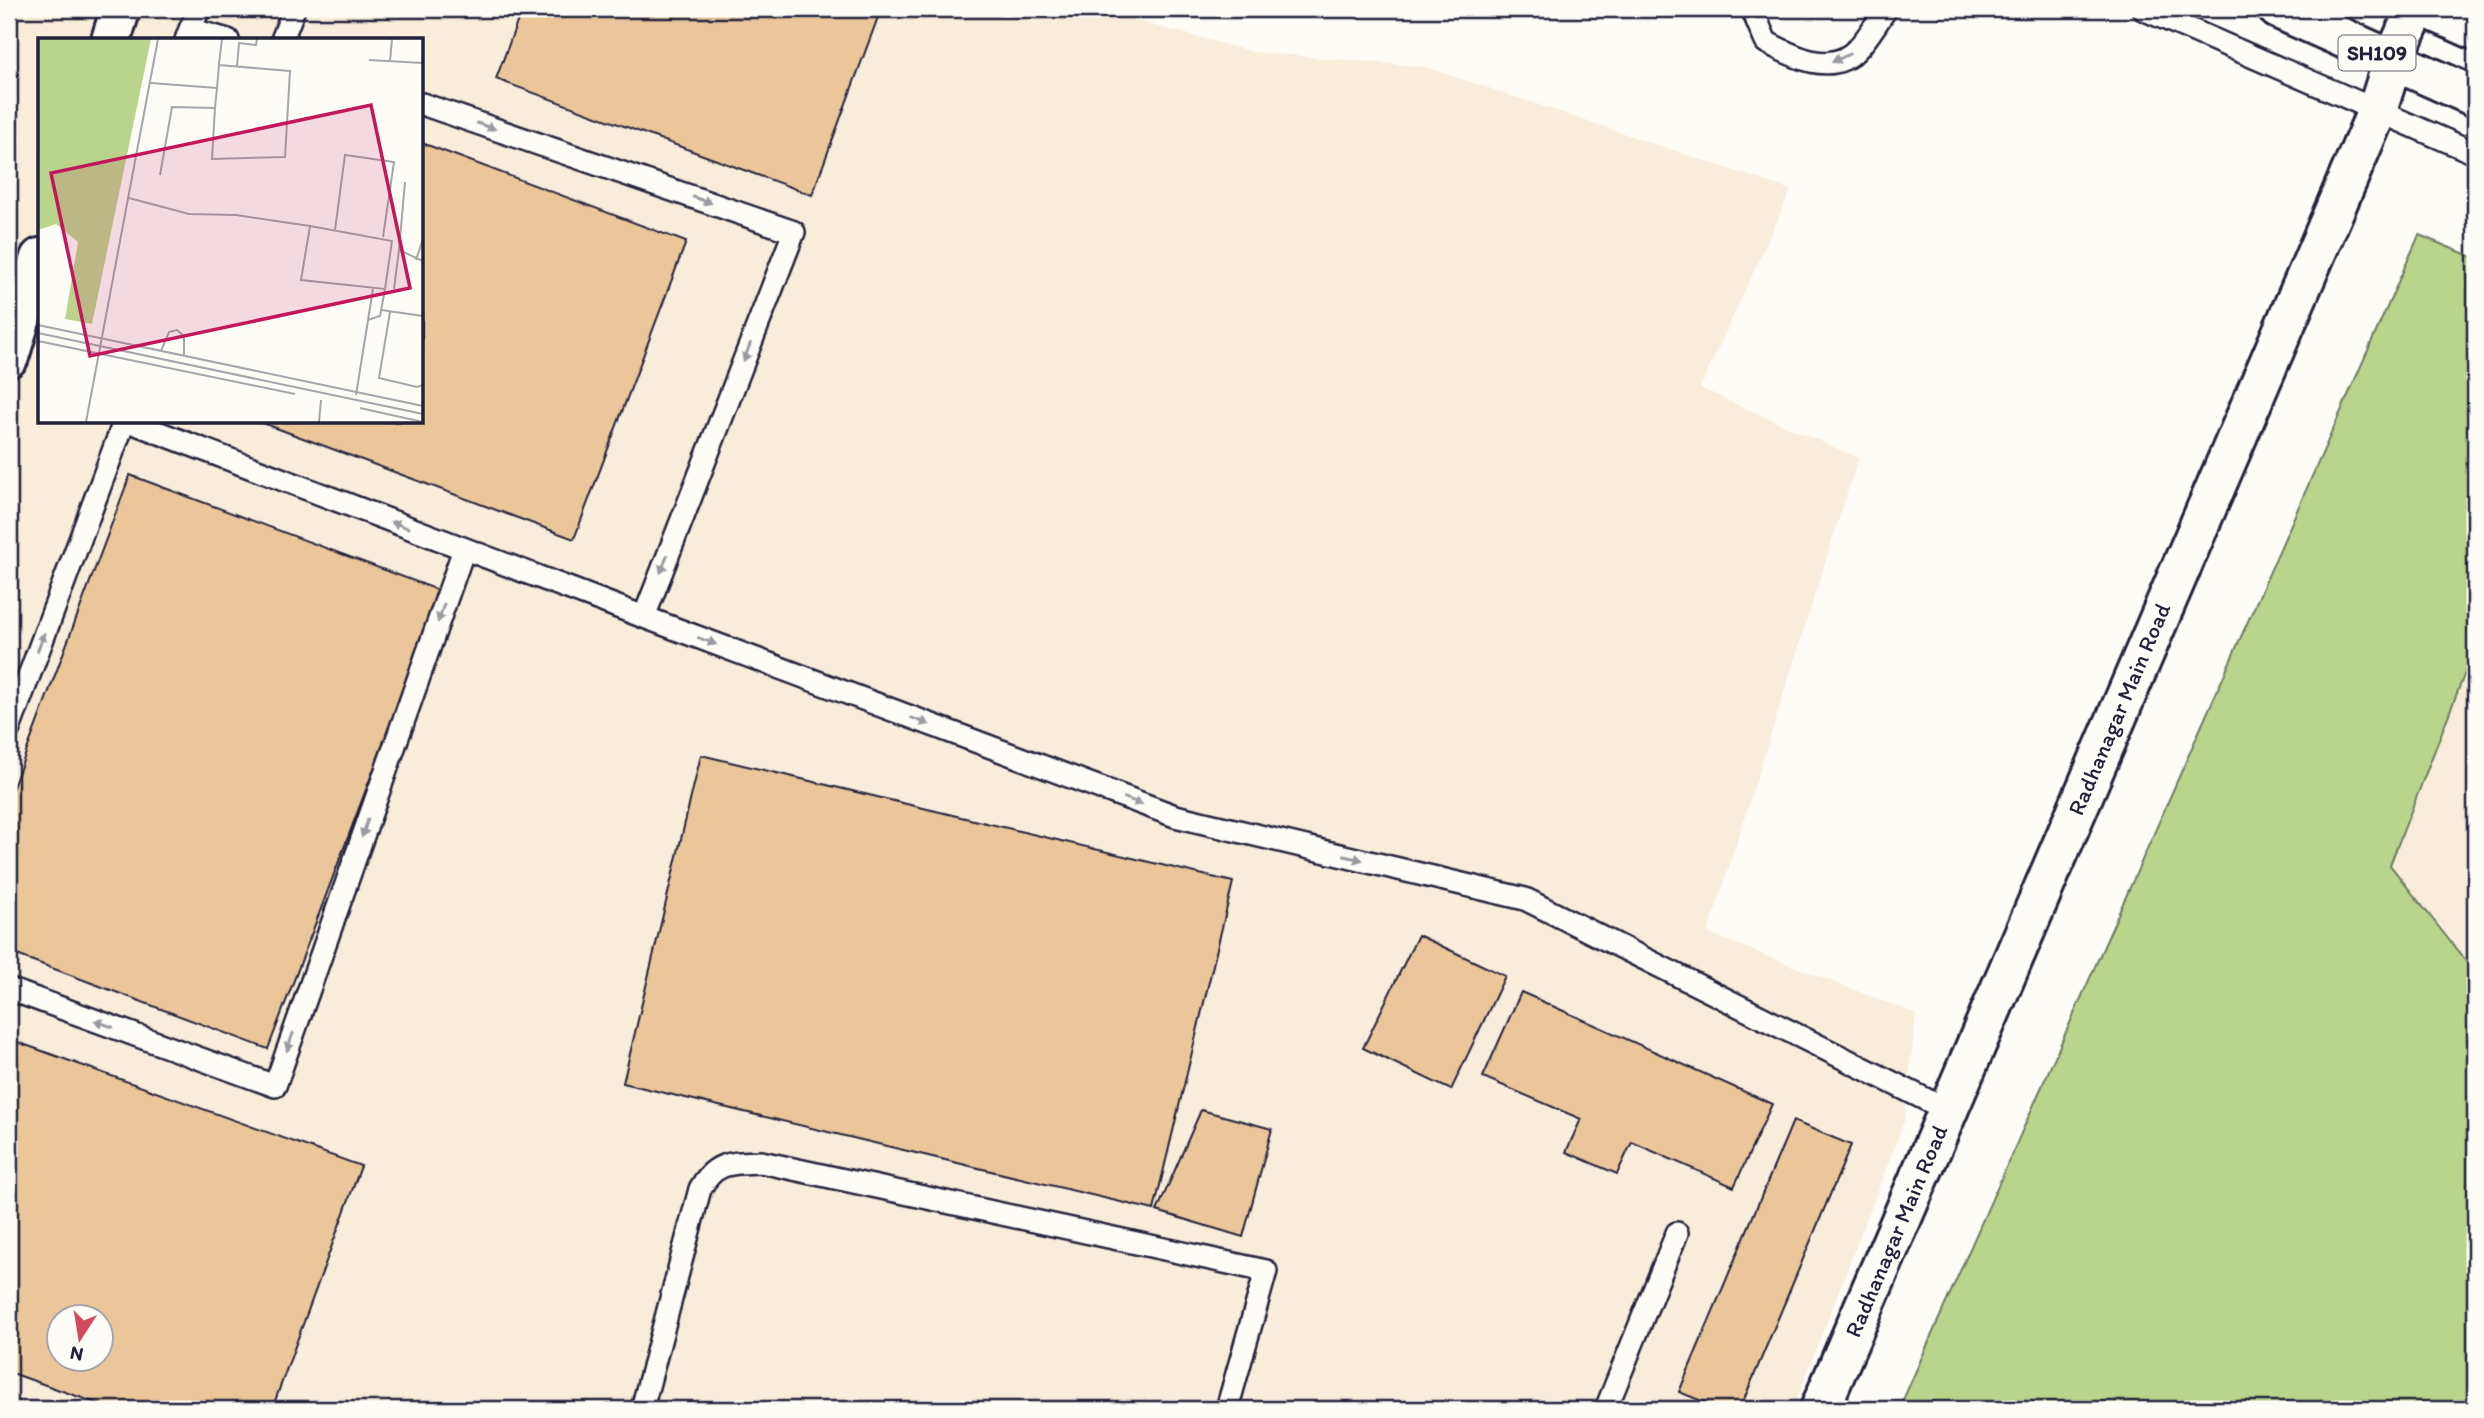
<svg xmlns="http://www.w3.org/2000/svg" width="2484" height="1418" viewBox="0 0 2484 1418" font-family="Itim,sans-serif">
	<style>
		.built { fill: #f8ecdb; fill-rule: evenodd }
		.green { fill: #bad48c; stroke: #6e7b64; stroke-width: 2 }
		.building { fill: #ebc69b; stroke: #22223b; stroke-width: 2; fill-rule: evenodd }
		.lines { fill: none; stroke-linecap: round; stroke-linejoin: round }
		.lane-casing { stroke: #22223b; stroke-width: 26 }
		.street-casing { stroke: #22223b; stroke-width: 44 }
		.secondary-casing { stroke: #22223b; stroke-width: 44 }
		.primary-casing { stroke: #22223b; stroke-width: 44 }
		.lane { stroke: #fdfcf7; stroke-width: 21 }
		.street { stroke: #fdfcf7; stroke-width: 38 }
		.secondary { stroke: #fdfcf7; stroke-width: 38 }
		.primary { stroke: #fdfcf7; stroke-width: 38 }
		.oneway { fill: #9a9aa2 }
		.labels { text-anchor: middle; stroke-width: 6; stroke-linejoin: round; paint-order: stroke }
		.shield { fill: #fdfcf7; stroke: #646373; stroke-width: 2 }
		.shield-label { font-size: 21px; font-weight: bold; fill: #22223b }
		.street-label { font-size: 23px; fill: #22223b; stroke: #fdfcf7 }
		.inset-road { fill: none; stroke: #a5a5ac; stroke-width: 2 }
		.view { fill: #c2185b; fill-opacity: 0.15; stroke: #c2185b; stroke-width: 3.5 }
		.inset-edge { fill: none; stroke: #22223b; stroke-width: 3.5 }
	</style>
	<rect width="100%" height="100%" fill="#fdfcf7"/>
	<filter id="ink" filterUnits="userSpaceOnUse"><feTurbulence type="fractalNoise" baseFrequency=".0143" numOctaves="2"/><feDisplacementMap in="SourceGraphic" scale="14" xChannelSelector="R" yChannelSelector="G"/><feConvolveMatrix kernelMatrix="1 2 1 2 8 2 1 2 1" color-interpolation-filters="sRGB"/></filter>
	<g filter="url(#ink)">
		<path class="built" d="M 9,9 L 1092,9 L 1253,52 L 1426,67 L 1791,190 L 1700,388 L 1858,458 L 1708,933 L 1916,1014 L 1904,1122 L 1793,1409 L 9,1409 ZM 40,40 L 422,40 L 422,422 L 40,422 ZM 60,1316 L 102,1316 L 102,1358 L 60,1358 Z
			M 2475,647 L 2475,973 L 2390,865 Z"/>
		<path class="green" d="M 2419,235 L 2475,258 L 2475,647 L 2390,865 L 2475,973 L 2475,1409 L 1899,1409 Z"/>
		<path class="building" d="M 522,9 L 881,9 L 812,195 L 496,79 Z
			M 422,143 L 686,242 L 574,539 L 260,422 L 422,422 Z
			M 130,475 L 441,591 L 268,1049 L 9,952 L 9,798 Z
			M 701,755 L 1233,882 L 1154,1210 L 623,1083 Z
			M 1418,935 L 1505,976 L 1451,1090 L 1363,1048 Z
			M 1521,992 L 1772,1104 L 1734,1187 L 1632,1142 L 1617,1174 L 1566,1152 L 1581,1119 L 1483,1077 Z
			M 9,1039 L 361,1166 L 272,1409 L 113,1409 L 9,1372 ZM 60,1316 L 102,1316 L 102,1358 L 60,1358 Z
			M 1201,1110 L 1272,1129 L 1243,1237 L 1157,1211 Z
			M 1793,1121 L 1851,1145 L 1740,1409 L 1722,1409 L 1679,1392 Z
			M 1665,1403 L 1686,1409 L 1663,1409 Z"/>
		<g class="lines">
			<g class="lane-casing">
				<path id="lane" d="M 1752,9 L 1766,42 C 1792,56 1832,77 1857,49 C 1868,38 1877,22 1886,9
					M 2143,9 L 2475,153
					M 190,29 L 199,9
					M 186,40 L 190,29 L 228,40
					M 282,40 L 294,9
					M 131,422 L 644,617 L 794,232 L 422,104
					M 644,617 L 1175,816 L 1525,899 L 1947,1110
					M 9,729 L 124,422
					M 9,989 L 275,1086 L 464,549
					M 642,1409 L 700,1189 C 715,1161 732,1163 761,1162 L 1266,1271 L 1227,1409
					M 1606,1409 L 1677,1233"/>
			</g>
			<g class="street-casing">
				<path id="street" d="M 111,40 L 119,14
					M 9,284 L 26,301 L 9,357
					M 26,301 L 40,258"/>
			</g>
			<g class="secondary-casing">
				<path id="secondary" d="M 1820,1409 L 2377,111 L 2393,60 L 2416,9"/>
			</g>
			<g class="primary-casing">
				<path id="primary" d="M 2278,9 L 2475,97
					M 2428,9 L 2475,30"/>
			</g>
			<use href="#lane" class="lane"/>
			<use href="#street" class="street"/>
			<use href="#secondary" class="secondary"/>
			<use href="#primary" class="primary"/>
		</g>
		<defs><path id="oneway-solid" d="M-6-.8H1V-3.2L6.5 0L1 3.2V.8H-6Z" transform="scale(1.75)"/></defs>
		<g class="oneway">
			<use href="#oneway-solid" transform="translate(1841 58) rotate(155)"/>
			<use href="#oneway-solid" transform="translate(486 126) rotate(19)"/>
			<use href="#oneway-solid" transform="translate(702 200) rotate(19)"/>
			<use href="#oneway-solid" transform="translate(747 352) rotate(111)"/>
			<use href="#oneway-solid" transform="translate(400 525) rotate(-159)"/>
			<use href="#oneway-solid" transform="translate(664 564) rotate(111)"/>
			<use href="#oneway-solid" transform="translate(441 613) rotate(109)"/>
			<use href="#oneway-solid" transform="translate(707 641) rotate(21)"/>
			<use href="#oneway-solid" transform="translate(41 642) rotate(-69)"/>
			<use href="#oneway-solid" transform="translate(920 721) rotate(21)"/>
			<use href="#oneway-solid" transform="translate(1133 801) rotate(21)"/>
			<use href="#oneway-solid" transform="translate(365 828) rotate(109)"/>
			<use href="#oneway-solid" transform="translate(1353 858) rotate(13)"/>
			<use href="#oneway-solid" transform="translate(104 1024) rotate(-160)"/>
			<use href="#oneway-solid" transform="translate(290 1042) rotate(109)"/>
		</g>
	</g>
	<g class="labels">
		<rect class="shield" x="2338.5" y="35.5" width="77" height="35" rx="5"/>
		<g class="shield-label">
			<text x="2377" y="60">SH109</text>
		</g>
		<g class="street-label">
			<text transform="translate(2119 709) rotate(-67)" y="8">Radhanagar Main Road</text>
			<text transform="translate(1896 1231) rotate(-67)" y="8">Radhanagar Main Road</text>
		</g>
	</g>
	<g transform="translate(38 38)">
		<rect width="385" height="385" fill="#fdfcf7"/>
		<path d="M 0,1 L 113,1 L 54,286 L 27,281 L 40,204 L 18,186 L 0,192 Z" fill="#bad48c"/>
		<path class="inset-road" d="M 331,22 L 385,25M 352,23 L 354,1M 181,27 L 252,33 L 247,119 L 174,121 L 177,70 L 179,50 L 181,27 L 181,26 L 184,1M 199,28 L 201,5 L 218,7 L 219,1M 113,45 L 179,50M 122,137 L 134,69 L 177,70M 367,144 L 361,212 L 385,223M 91,160 L 151,176 L 198,177 L 272,188M 272,188 L 354,203 L 347,251 L 263,242 ZM 297,192 L 307,117 L 356,124 L 345,199M 378,222 L 385,201M 356,251 L 361,212M 343,272 L 385,278M 352,274 L 341,340 L 379,349 L 385,347M 330,282 L 342,278 L 347,251M 0,287 L 385,368M 0,295 L 385,376M 0,303 L 257,356M 123,313 L 131,294 L 139,292 L 146,298 L 146,318M 318,357 L 335,251M 322,370 L 385,384M 48,384 L 120,1M 281,384 L 283,362"/>
		<path class="view" d="M 333,67 L 372,250 L 52,318 L 13,135 Z"/>
		<rect width="385" height="385" class="inset-edge"/>
	</g>
	<rect width="2484" height="1418" fill="none" stroke="#fdfcf7" stroke-width="35"/>
	<rect x="18" y="18" width="2449" height="1383" fill="none" stroke="#22223b" stroke-width="2.5" filter="url(#ink)"/>
	<g transform="translate(80 1338) rotate(192)"><circle r="33" fill="#fdfcf7" stroke="#a5a5ac" stroke-width="2"/>
	<path d="M0-5L12 26L0 18L-12 26Z" fill="#d1495b"/>
	<text y="-10" font-size="19" font-weight="bold" text-anchor="middle" fill="#22223b">N</text>
	</g>
</svg>
